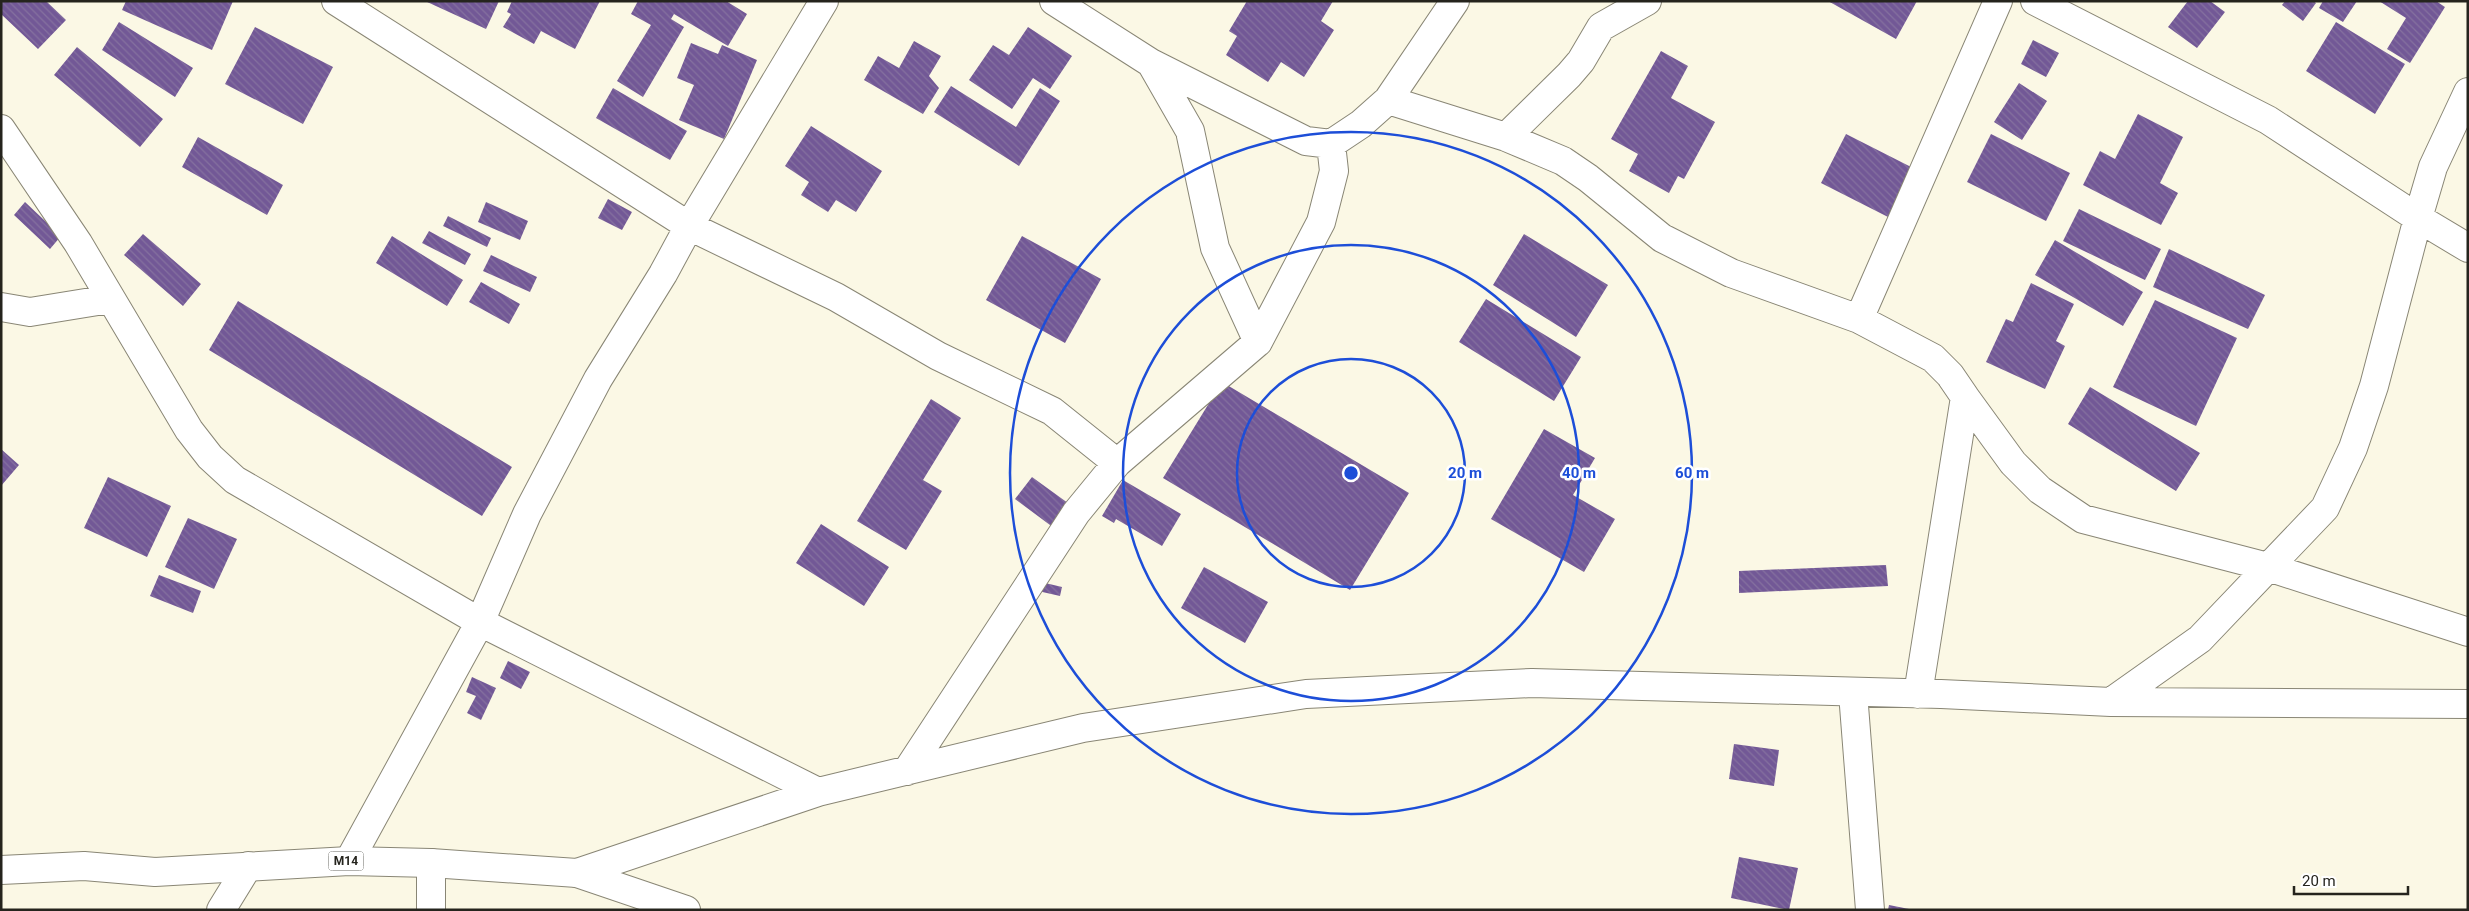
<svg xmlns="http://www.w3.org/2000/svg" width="2469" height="911" viewBox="0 0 2469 911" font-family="Roboto,sans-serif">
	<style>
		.building { fill: url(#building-back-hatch) }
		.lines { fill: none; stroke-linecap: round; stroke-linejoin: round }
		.minor-casing { stroke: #898675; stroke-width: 30 }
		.major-casing { stroke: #898675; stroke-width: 30 }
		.minor { stroke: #fff; stroke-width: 28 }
		.major { stroke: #fff; stroke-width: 28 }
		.ring { fill: none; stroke: #1d4ed8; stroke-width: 2.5 }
		.labels { text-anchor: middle; stroke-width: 5; stroke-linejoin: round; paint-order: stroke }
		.shield { fill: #fff; stroke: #666661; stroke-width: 1 }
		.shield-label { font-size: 12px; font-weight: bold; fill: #25241d }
		.centre { fill: #1d4ed8; stroke: #fff; stroke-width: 2.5 }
		.ring-label { font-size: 15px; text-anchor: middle; font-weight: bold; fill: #1d4ed8; stroke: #fff; stroke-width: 5; stroke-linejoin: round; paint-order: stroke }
	</style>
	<defs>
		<pattern id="building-back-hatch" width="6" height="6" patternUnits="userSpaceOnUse" patternTransform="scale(1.25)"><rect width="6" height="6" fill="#725896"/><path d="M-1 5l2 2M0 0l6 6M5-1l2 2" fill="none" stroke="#85719f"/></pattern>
	</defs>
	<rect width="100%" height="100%" fill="#fbf8e5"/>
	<path class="building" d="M 1,1 L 46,1 L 66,20 L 38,49 L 1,14 Z
		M 126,1 L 233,1 L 212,50 L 122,10 Z
		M 425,1 L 499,1 L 486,29 Z
		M 512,1 L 600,1 L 575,49 L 541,31 L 534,44 L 503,27 L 511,14 L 507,12 Z
		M 638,1 L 726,1 L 747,14 L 728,46 L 674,14 L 671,19 L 684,27 L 643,97 L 617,81 L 651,25 L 631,14 Z
		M 1247,1 L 1333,1 L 1321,21 L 1334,30 L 1304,77 L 1281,62 L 1268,82 L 1226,55 L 1237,36 L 1229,31 Z
		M 1828,1 L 1917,1 L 1896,39 Z
		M 2188,1 L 2210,1 L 2225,12 L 2197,48 L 2168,27 Z
		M 2285,1 L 2313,1 L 2316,3 L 2303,21 L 2282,5 Z
		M 2323,1 L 2357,1 L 2343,22 L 2319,8 Z
		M 2379,1 L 2436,1 L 2445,7 L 2410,63 L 2387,49 L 2406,18 Z
		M 119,22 L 193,68 L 175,97 L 102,50 Z
		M 2336,22 L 2405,64 L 2375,114 L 2306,71 Z
		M 255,27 L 333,67 L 303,124 L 225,84 Z
		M 1028,27 L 1072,56 L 1050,89 L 1033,78 L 1012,109 L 969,80 L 993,45 L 1009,55 Z
		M 2033,40 L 2059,53 L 2046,77 L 2021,64 Z
		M 914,41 L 941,56 L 929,76 L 939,88 L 923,114 L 864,80 L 878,56 L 899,68 Z
		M 691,43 L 718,54 L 722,45 L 757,60 L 724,139 L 679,120 L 694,85 L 677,78 Z
		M 77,47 L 163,119 L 140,147 L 54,75 Z
		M 1661,51 L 1688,66 L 1671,98 L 1715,122 L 1684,179 L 1678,176 L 1669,193 L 1629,171 L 1638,154 L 1611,139 Z
		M 2019,83 L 2047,101 L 2022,140 L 1994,122 Z
		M 951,86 L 1016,127 L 1040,88 L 1060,101 L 1019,166 L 934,112 Z
		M 613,88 L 687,131 L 670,160 L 596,118 Z
		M 2138,114 L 2183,137 L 2160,183 L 2178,193 L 2161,225 L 2083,185 L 2100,151 L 2115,159 Z
		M 811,126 L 882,171 L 856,212 L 836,200 L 828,212 L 801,195 L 809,182 L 785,166 Z
		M 1846,134 L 1915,169 L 1890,218 L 1821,183 Z
		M 1991,134 L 2070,173 L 2046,221 L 1967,182 Z
		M 198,137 L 283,185 L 267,215 L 182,167 Z
		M 608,199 L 632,212 L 622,230 L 598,218 Z
		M 25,202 L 61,236 L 50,249 L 14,215 Z
		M 486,202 L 528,221 L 520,240 L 478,222 Z
		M 2079,209 L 2161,249 L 2145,280 L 2063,241 Z
		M 448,216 L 491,238 L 487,247 L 443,226 Z
		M 429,231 L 471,254 L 465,265 L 422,243 Z
		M 143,234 L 201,284 L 183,306 L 124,255 Z
		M 1524,234 L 1608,285 L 1576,337 L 1493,285 Z
		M 392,236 L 463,280 L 447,306 L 376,263 Z
		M 1022,236 L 1101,279 L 1065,343 L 986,300 Z
		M 2055,240 L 2143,292 L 2123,326 L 2035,275 Z
		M 2169,249 L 2265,295 L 2248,329 L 2153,287 Z
		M 491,255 L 537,277 L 530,292 L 483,271 Z
		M 481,282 L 520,304 L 509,324 L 469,302 Z
		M 2031,283 L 2074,304 L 2056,341 L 2065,346 L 2045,389 L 1986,362 L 2006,319 L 2013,322 Z
		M 1486,299 L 1581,357 L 1554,401 L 1459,342 Z
		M 2155,300 L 2237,338 L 2196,426 L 2113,387 Z
		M 238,301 L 512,467 L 482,516 L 209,350 Z
		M 1222,382 L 1409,493 L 1350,590 L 1163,478 Z
		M 2090,387 L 2200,453 L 2176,491 L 2068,424 Z
		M 931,399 L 961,418 L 923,480 L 942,491 L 906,550 L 857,521 Z
		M 1544,429 L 1595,458 L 1573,495 L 1615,519 L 1584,572 L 1491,519 Z
		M 1,449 L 19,465 L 1,486 Z
		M 108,477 L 171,506 L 147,557 L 84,528 Z
		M 1032,477 L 1072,506 L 1054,528 L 1015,499 Z
		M 1123,480 L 1181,514 L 1162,546 L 1116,519 L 1114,523 L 1102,516 Z
		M 188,518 L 237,539 L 214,589 L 165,567 Z
		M 821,524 L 889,567 L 864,606 L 796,563 Z
		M 1886,565 L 1888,586 L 1739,593 L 1739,571 Z
		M 1204,567 L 1268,602 L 1245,643 L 1181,608 Z
		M 159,575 L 201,591 L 193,613 L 150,596 Z
		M 1041,582 L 1062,587 L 1060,596 L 1038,591 Z
		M 508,661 L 530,672 L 521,689 L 500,678 Z
		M 472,677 L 496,688 L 481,720 L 467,713 L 476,696 L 466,692 Z
		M 1734,744 L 1779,750 L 1774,786 L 1729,779 Z
		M 1739,857 L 1798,868 L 1789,910 L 1731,898 Z
		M 1889,905 L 1909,909 L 1909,910 L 1888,910 Z"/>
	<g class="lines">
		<g class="minor-casing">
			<path id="minor" d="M 336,1 L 689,226 L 836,297 L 938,356 L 1052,411 L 1117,463
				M 1054,1 L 1151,63 L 1306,141 L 1331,144 L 1361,124 L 1388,100 L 1455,1
				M 2035,1 L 2268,120 L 2418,218 L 2468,248
				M 1151,63 L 1190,131 L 1215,248 L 1258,342
				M 1388,100 L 1506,137 L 1563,161 L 1588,178 L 1662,238 L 1731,273 L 1859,319 L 1933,358 L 1950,375 L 1965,397 L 1918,694
				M 1,129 L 78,243 L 189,430 L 210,457 L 235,480 L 480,622 L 818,792
				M 1506,137 L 1569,75 L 1581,61 L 1601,27 L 1647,1
				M 1,307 L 30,312 L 110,299
				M 1859,319 L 1998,1
				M 1965,397 L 2013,463 L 2040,490 L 2083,519 L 2268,567 L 2468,632
				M 1853,693 L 1870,910
				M 2111,702 L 2200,639 L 2325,508 L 2353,448 L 2374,386 L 2418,218 L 2433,167 L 2468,92
				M 907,771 L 1076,513 L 1117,463 L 1258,342 L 1321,222 L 1334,171 L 1331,144
				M 349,861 L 480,622 L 527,514 L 598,379 L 663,274 L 689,226 L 824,1
				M 431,863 L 431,910
				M 577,873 L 818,792 L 1083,728 L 1306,694 L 1532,683 L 1941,694 L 2111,702 L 2468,704
				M 221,910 L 248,866"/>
		</g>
		<g class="major-casing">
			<path id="major" d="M 1,870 L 84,866 L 155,872 L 349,861 L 431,863 L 577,873 L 686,910"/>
		</g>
		<use href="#minor" class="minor"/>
		<use href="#major" class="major"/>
	</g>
	<g class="ring">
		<circle cx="1351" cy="473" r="114"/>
		<circle cx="1351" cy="473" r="228"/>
		<circle cx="1351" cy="473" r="341"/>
	</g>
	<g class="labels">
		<rect class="shield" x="328.5" y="851.5" width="35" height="19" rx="4"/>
		<g class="shield-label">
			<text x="346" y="865">M14</text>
		</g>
	</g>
	<circle cx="1351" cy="473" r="8" class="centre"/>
	<g class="ring-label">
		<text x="1465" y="478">20 m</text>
		<text x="1579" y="478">40 m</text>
		<text x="1692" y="478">60 m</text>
	</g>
	<rect width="2469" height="911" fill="none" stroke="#25241d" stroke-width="5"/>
	<path d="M2294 886v8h114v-8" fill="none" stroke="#25241d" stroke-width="2.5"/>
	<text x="2302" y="886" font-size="15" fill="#25241d" stroke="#ffffff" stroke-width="4" paint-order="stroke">20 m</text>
</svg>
